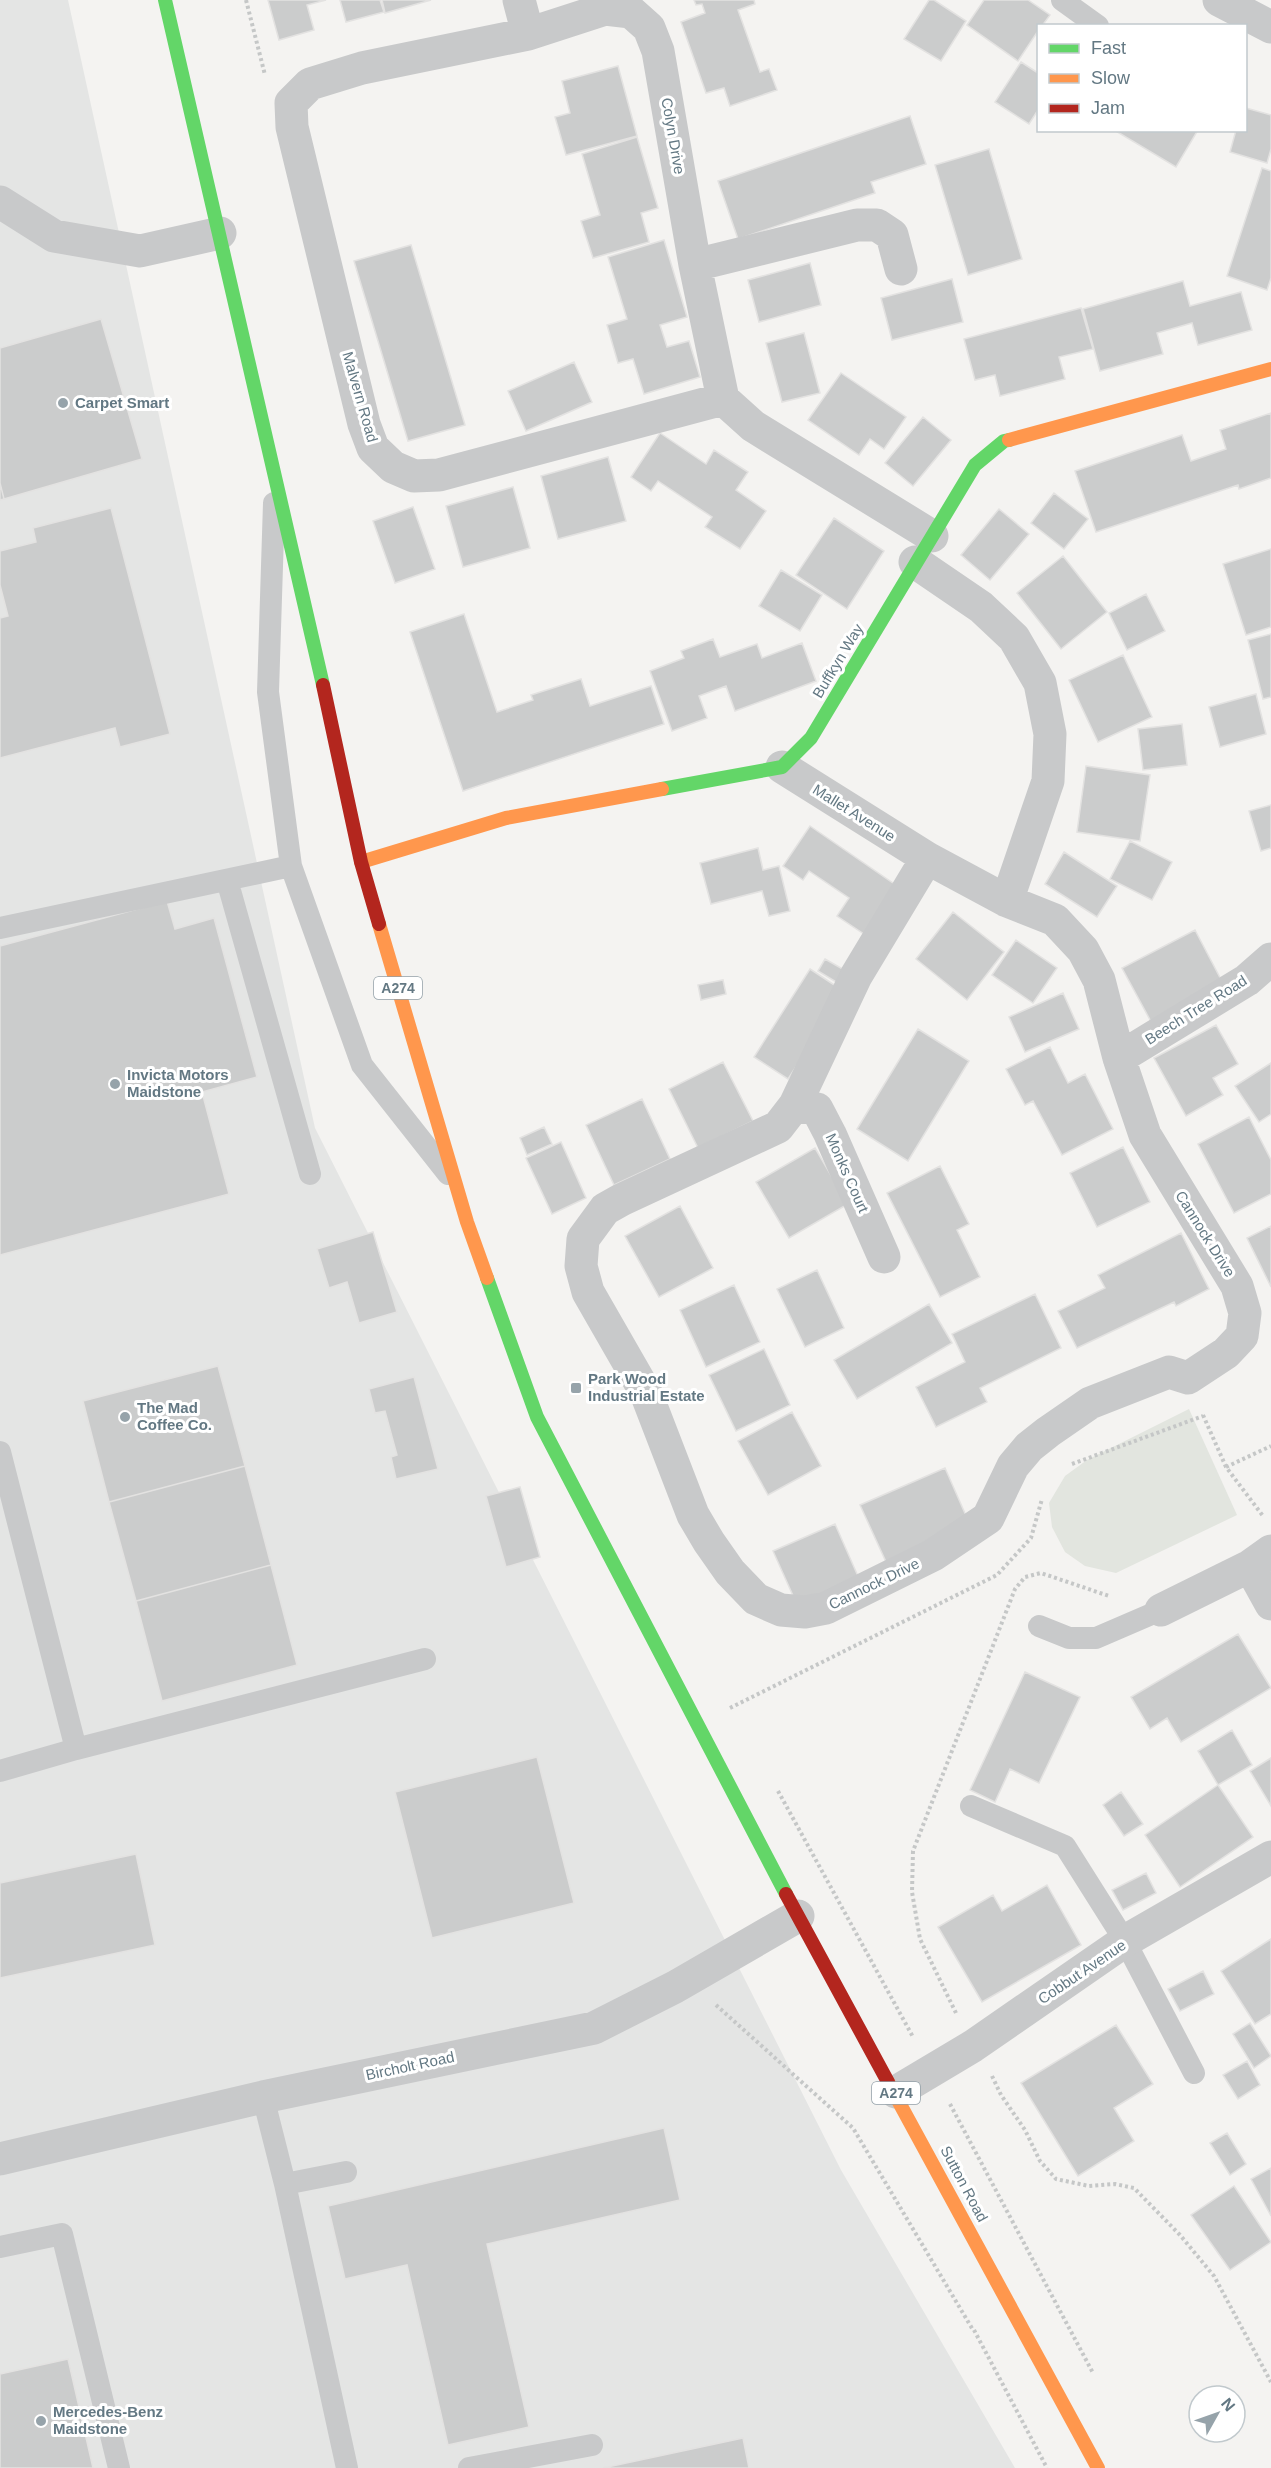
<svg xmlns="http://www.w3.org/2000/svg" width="1271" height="2468" viewBox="0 0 1271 2468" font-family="Arial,sans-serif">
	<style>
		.built { fill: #e4e5e4 }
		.green { fill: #e2e5df }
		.building { fill: #cbcccc; stroke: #e3e2e1; stroke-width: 1.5 }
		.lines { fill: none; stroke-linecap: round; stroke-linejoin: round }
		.path { stroke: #c5c7c7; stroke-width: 4; stroke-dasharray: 3 3; stroke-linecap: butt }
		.lane { stroke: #c8c9ca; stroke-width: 22 }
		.street { stroke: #c8c9ca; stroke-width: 33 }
		.fast { stroke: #63d668; stroke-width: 14 }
		.slow { stroke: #ff974d; stroke-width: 14 }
		.jam { stroke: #b3261e; stroke-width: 14 }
		.poi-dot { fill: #96a3aa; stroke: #fff; stroke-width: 2 }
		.labels { text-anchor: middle; stroke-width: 6; stroke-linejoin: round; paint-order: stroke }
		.shield { fill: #fff; stroke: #92a0a8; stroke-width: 1.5 }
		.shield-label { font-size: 14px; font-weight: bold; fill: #637883 }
		.street-label { font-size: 15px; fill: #637883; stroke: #fff }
		.poi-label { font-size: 15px; font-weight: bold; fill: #637883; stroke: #fff; text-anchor: start }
	</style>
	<rect width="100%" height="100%" fill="#f4f3f1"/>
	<path class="built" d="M 0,0 L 68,0 L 315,1128 L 841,2170 L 1015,2468 L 0,2468 Z"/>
	<path class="green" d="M 1189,1409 L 1237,1515 L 1116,1573 L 1085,1566 L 1065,1552 L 1052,1527 L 1049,1503 L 1065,1476 L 1087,1460 Z"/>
	<path class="building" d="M 268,0 L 326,0 L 307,5 L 314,30 L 279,40 Z
		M 340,0 L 380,0 L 384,12 L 346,22 Z
		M 382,0 L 431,0 L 385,13 Z
		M 694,0 L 754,0 L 755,4 L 738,10 L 760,72 L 769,69 L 777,90 L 730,106 L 724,88 L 706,93 L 681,22 L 705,13 L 702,4 L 696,5 Z
		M 929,0 L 934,0 L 966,21 L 941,61 L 904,39 Z
		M 984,0 L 1028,0 L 1050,15 L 1042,26 L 1038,26 L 1038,31 L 1018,61 L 967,25 Z
		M 1021,62 L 1038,73 L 1038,110 L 1029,124 L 995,102 Z
		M 618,66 L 637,136 L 566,155 L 555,117 L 570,113 L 562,81 Z
		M 1246,108 L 1271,115 L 1271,149 L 1267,163 L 1230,152 L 1236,130 L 1246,130 Z
		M 910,116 L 926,164 L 871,182 L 875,193 L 738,239 L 718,181 Z
		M 1114,130 L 1198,130 L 1176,167 Z
		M 637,137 L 658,208 L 641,213 L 649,242 L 593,258 L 581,221 L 600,215 L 582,154 Z
		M 989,149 L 1022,259 L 968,275 L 935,165 Z
		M 1262,168 L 1271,171 L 1271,278 L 1267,290 L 1227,276 Z
		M 664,240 L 687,317 L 660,325 L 667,347 L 689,341 L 700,377 L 644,394 L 633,359 L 618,363 L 607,325 L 627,319 L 608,257 Z
		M 411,245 L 465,425 L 408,441 L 354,261 Z
		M 810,263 L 821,305 L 759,322 L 748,280 Z
		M 952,279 L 963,322 L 892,340 L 881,298 Z
		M 1183,281 L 1190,306 L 1241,292 L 1252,330 L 1198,345 L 1192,323 L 1157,333 L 1163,354 L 1100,371 L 1083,309 Z
		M 1081,308 L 1093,349 L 1059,357 L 1065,379 L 1000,396 L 995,375 L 975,380 L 964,339 Z
		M 101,319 L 142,459 L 4,499 L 0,483 L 0,348 Z
		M 804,333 L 820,393 L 782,402 L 766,343 Z
		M 574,362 L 592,402 L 526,431 L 508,391 Z
		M 841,373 L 906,417 L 884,449 L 870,439 L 859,455 L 808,420 Z
		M 1271,413 L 1271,478 L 1239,489 L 1238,485 L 1096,532 L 1075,471 L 1182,435 L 1191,461 L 1226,449 L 1220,430 Z
		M 923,417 L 951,440 L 913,486 L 885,463 Z
		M 660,433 L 706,464 L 714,450 L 748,472 L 736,490 L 766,511 L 740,549 L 705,527 L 712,517 L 658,481 L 651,491 L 631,477 Z
		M 608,457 L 626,521 L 558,539 L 541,476 Z
		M 0,483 L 4,499 L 0,500 Z
		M 513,487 L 530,548 L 463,567 L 446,506 Z
		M 1054,493 L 1088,519 L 1064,549 L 1031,523 Z
		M 413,507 L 435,569 L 395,583 L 373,521 Z
		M 111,508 L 170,734 L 120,747 L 115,728 L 0,758 L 0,618 L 8,616 L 0,585 L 0,551 L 36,542 L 33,528 Z
		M 999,509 L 1029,534 L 990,580 L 961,555 Z
		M 834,518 L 884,551 L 847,609 L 796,575 Z
		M 1271,549 L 1271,627 L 1246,635 L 1223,564 Z
		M 1063,556 L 1107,612 L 1061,649 L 1017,593 Z
		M 781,570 L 822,595 L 800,631 L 759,606 Z
		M 1146,594 L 1165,631 L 1127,650 L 1109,613 Z
		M 464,614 L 497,712 L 533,700 L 531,695 L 581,679 L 590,706 L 651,686 L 664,724 L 463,791 L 410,632 Z
		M 1271,634 L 1271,697 L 1263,699 L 1248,640 Z
		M 713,639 L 720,657 L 757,644 L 762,658 L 802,643 L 816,681 L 735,711 L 726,686 L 699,696 L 707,718 L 672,731 L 650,671 L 684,658 L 681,651 Z
		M 1123,655 L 1152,717 L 1098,742 L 1069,680 Z
		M 1256,694 L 1266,734 L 1220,747 L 1209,707 Z
		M 1182,724 L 1187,765 L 1143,770 L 1138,729 Z
		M 1086,766 L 1150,775 L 1140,841 L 1077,832 Z
		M 1271,805 L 1271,848 L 1261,851 L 1249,811 Z
		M 810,826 L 903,890 L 870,938 L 837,916 L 849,898 L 809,871 L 803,880 L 783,866 Z
		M 1130,841 L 1172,862 L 1152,900 L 1110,879 Z
		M 758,848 L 763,870 L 779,866 L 790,911 L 769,916 L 762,891 L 711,904 L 700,863 Z
		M 1064,852 L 1117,886 L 1097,917 L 1045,884 Z
		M 167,901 L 175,929 L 214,918 L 257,1077 L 202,1092 L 229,1194 L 0,1255 L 0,946 Z
		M 953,912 L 1004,952 L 967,1000 L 916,959 Z
		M 1195,930 L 1227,991 L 1155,1029 L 1122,968 Z
		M 1016,940 L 1057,968 L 1033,1003 L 992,975 Z
		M 825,959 L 848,972 L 841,985 L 818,971 Z
		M 810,969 L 845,992 L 788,1079 L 754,1057 Z
		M 723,980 L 726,994 L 701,1000 L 698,985 Z
		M 1063,993 L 1079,1029 L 1025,1052 L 1009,1017 Z
		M 1216,1025 L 1238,1064 L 1213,1078 L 1223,1095 L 1186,1116 L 1154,1058 Z
		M 918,1029 L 969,1061 L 908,1161 L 857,1129 Z
		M 1050,1047 L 1068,1083 L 1085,1074 L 1113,1129 L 1062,1155 L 1033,1101 L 1025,1105 L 1006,1069 Z
		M 723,1062 L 753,1121 L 698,1148 L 669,1089 Z
		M 1271,1063 L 1271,1114 L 1259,1122 L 1235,1086 Z
		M 642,1099 L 670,1159 L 614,1185 L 586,1125 Z
		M 1249,1117 L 1271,1160 L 1271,1194 L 1234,1213 L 1198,1144 Z
		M 544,1127 L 552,1144 L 527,1155 L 520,1138 Z
		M 561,1142 L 586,1198 L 552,1214 L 526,1158 Z
		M 1123,1147 L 1150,1202 L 1097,1227 L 1070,1173 Z
		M 815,1148 L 848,1204 L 789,1238 L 756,1182 Z
		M 940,1166 L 969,1224 L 957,1230 L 980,1277 L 940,1297 L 887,1193 Z
		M 680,1206 L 713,1268 L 659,1297 L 625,1236 Z
		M 1271,1226 L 1271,1287 L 1247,1238 Z
		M 373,1232 L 397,1312 L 359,1323 L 347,1282 L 329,1288 L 317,1249 Z
		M 1181,1233 L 1209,1289 L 1176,1306 L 1174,1302 L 1077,1348 L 1058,1311 L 1105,1288 L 1098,1275 Z
		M 817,1270 L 844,1328 L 805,1347 L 777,1289 Z
		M 734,1285 L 760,1342 L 706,1367 L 680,1310 Z
		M 1035,1294 L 1061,1348 L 980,1388 L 987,1402 L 936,1427 L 916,1387 L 965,1362 L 952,1334 Z
		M 929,1304 L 952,1343 L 857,1399 L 834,1360 Z
		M 764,1349 L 790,1405 L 736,1431 L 709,1375 Z
		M 218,1366 L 245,1466 L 109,1502 L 83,1401 Z
		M 414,1377 L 438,1469 L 396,1479 L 391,1457 L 397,1455 L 385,1411 L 375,1413 L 369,1389 Z
		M 792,1412 L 821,1466 L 768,1495 L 738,1441 Z
		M 245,1466 L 271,1565 L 136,1601 L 109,1502 Z
		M 945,1468 L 971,1527 L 887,1564 L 860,1505 Z
		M 520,1487 L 540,1557 L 506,1567 L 486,1496 Z
		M 835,1524 L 861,1583 L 799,1609 L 773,1551 Z
		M 271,1565 L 297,1665 L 162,1701 L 136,1601 Z
		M 1238,1634 L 1271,1688 L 1181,1742 L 1167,1718 L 1150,1729 L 1131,1697 Z
		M 1025,1672 L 1080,1697 L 1039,1783 L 1010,1769 L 995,1802 L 970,1790 Z
		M 1232,1730 L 1252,1765 L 1218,1785 L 1198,1751 Z
		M 537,1757 L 574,1903 L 432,1938 L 395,1792 Z
		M 1271,1758 L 1271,1806 L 1250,1771 Z
		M 1218,1785 L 1253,1837 L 1180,1887 L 1145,1835 Z
		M 1121,1792 L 1143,1824 L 1124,1836 L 1103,1805 Z
		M 136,1854 L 155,1945 L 0,1978 L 0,1883 Z
		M 1146,1873 L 1156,1893 L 1123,1910 L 1112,1890 Z
		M 1047,1885 L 1081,1945 L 982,2002 L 938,1927 L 993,1895 L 1002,1911 Z
		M 1271,1939 L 1271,2014 L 1255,2024 L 1221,1971 Z
		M 1203,1971 L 1214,1994 L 1180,2011 L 1168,1989 Z
		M 1250,2023 L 1271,2056 L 1254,2068 L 1233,2034 Z
		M 1116,2025 L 1153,2084 L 1114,2108 L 1134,2141 L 1078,2176 L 1021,2083 Z
		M 1247,2061 L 1260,2085 L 1238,2099 L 1223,2075 Z
		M 664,2128 L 680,2200 L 487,2244 L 529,2427 L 448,2445 L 407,2265 L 345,2279 L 328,2206 Z
		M 1227,2133 L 1246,2164 L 1230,2175 L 1210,2143 Z
		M 1271,2168 L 1271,2216 L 1251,2179 Z
		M 1234,2186 L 1271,2242 L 1230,2270 L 1191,2215 Z
		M 68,2359 L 93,2468 L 0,2468 L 0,2374 Z
		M 743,2438 L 749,2468 L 603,2468 Z"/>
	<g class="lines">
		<path class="path" d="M 246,0 L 265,75
			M 1203,1415 L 1226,1467 L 1263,1516
			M 1072,1464 L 1203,1416
			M 1226,1467 L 1271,1446
			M 730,1708 L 997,1575 L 1031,1538 L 1042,1499
			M 778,1791 L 913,2037
			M 716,2005 L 853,2128 L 973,2330
			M 956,2013 L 920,1939 L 912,1892 L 913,1851 L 1015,1589 L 1025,1577 L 1041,1573 L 1109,1596
			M 992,2076 L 1001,2095 L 1025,2130 L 1040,2161 L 1056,2179 L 1089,2186 L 1115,2184 L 1134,2188 L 1180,2235 L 1214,2276 L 1271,2382
			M 950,2104 L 1093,2373
			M 974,2330 L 1047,2468"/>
		<path class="lane" d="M 1062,0 L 1098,26
			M 274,503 L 268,692 L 291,866 L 362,1065 L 448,1174
			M 227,880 L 310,1174
			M 0,928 L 291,866
			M 0,1452 L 76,1749 L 0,1771
			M 1039,1626 L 1069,1638 L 1096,1638 L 1161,1610
			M 76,1749 L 425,1659
			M 971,1806 L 1065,1846 L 1125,1941 L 1194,2073
			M 263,2097 L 285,2184 L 347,2468
			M 285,2184 L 346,2172
			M 0,2247 L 62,2234 L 119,2468
			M 469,2468 L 592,2445"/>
		<path class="street" d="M 519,0 L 528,34
			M 1219,0 L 1271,27
			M 0,202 L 54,236 L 140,251 L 220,233
			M 695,265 L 857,225 L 877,225 L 892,235 L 901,269
			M 723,399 L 439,475 L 414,476 L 393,467 L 373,448 L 364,424 L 292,127 L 291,103 L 310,84 L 362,68 L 528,34 L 605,9 L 631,12 L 649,28 L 658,51 L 695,265 L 723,399 L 753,426 L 932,536
			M 915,562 L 981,607 L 1014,638 L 1040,683 L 1050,734 L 1048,781 L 1007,901
			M 782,767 L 927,858 L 1007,901 L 1055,920 L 1083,950 L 1099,980 L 1119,1058 L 1145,1135 L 1237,1286 L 1245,1313 L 1242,1336 L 1226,1353 L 1188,1378 L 1169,1372 L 1090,1403 L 1048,1432 L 1029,1447 L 1013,1466 L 988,1518 L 933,1555 L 826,1608 L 805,1612 L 781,1610 L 756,1599 L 730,1572 L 709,1542 L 693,1515 L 646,1393 L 588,1292 L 581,1266 L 583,1239 L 605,1209 L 621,1200 L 778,1127 L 795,1105 L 856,976 L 927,858
			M 1119,1058 L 1247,980 L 1271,959
			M 795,1105 L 817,1109 L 830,1134 L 884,1257
			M 1250,1566 L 1271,1604
			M 1161,1610 L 1250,1566 L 1271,1551
			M 896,2092 L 973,2046 L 1125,1941 L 1271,1857
			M 0,2159 L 263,2097 L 594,2028 L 675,1987 L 798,1916"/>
		<path class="fast" d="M 165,0 L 323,685
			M 662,789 L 782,767 L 811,738 L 975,465 L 1004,441 L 1009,440
			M 487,1278 L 537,1417 L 786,1894"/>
		<path class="slow" d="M 1009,440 L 1271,369
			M 361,862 L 506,818 L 662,789
			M 379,924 L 467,1222 L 487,1278
			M 888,2082 L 1098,2468"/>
		<path class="jam" d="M 323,685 L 361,862 L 379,924
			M 786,1894 L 888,2082"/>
	</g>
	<g class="poi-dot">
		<circle cx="63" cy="403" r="6"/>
		<circle cx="115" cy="1084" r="6"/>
		<rect x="570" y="1382" width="12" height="12" rx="3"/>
		<circle cx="125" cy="1417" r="6"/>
		<circle cx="41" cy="2421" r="6"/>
	</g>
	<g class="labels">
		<g class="shield">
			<rect x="374" y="977" width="48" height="22" rx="4.5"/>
			<rect x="872" y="2082" width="48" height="22" rx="4.5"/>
		</g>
		<g class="shield-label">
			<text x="398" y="993">A274</text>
			<text x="896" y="2098">A274</text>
		</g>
		<g class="street-label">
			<text transform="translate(673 136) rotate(80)" y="5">Colyn Drive</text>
			<text transform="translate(360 397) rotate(74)" y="5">Malvern Road</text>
			<text transform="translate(838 661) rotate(-59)" y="5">Buffkyn Way</text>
			<text transform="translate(854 813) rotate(32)" y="5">Mallet Avenue</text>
			<text transform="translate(1196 1010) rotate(-32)" y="5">Beech Tree Road</text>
			<text transform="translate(847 1173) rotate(66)" y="5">Monks Court</text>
			<text transform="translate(1205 1234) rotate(58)" y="5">Cannock Drive</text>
			<text transform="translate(874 1584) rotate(-26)" y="5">Cannock Drive</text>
			<text transform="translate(1082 1972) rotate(-34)" y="5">Cobbut Avenue</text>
			<text transform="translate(410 2066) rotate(-12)" y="5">Bircholt Road</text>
			<text transform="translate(964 2184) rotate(62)" y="5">Sutton Road</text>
		</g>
		<g class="poi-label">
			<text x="75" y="408">Carpet Smart</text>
			<text x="127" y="1080">Invicta Motors<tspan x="127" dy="17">Maidstone</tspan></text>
			<text x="588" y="1384">Park Wood<tspan x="588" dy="17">Industrial Estate</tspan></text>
			<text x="137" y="1413">The Mad<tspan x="137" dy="17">Coffee Co.</tspan></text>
			<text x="53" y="2417">Mercedes-Benz<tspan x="53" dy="17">Maidstone</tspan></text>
		</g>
	</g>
	<rect x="1037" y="24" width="210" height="108" fill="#ffffff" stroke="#c1c9cd" stroke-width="1.5"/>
	<rect x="1049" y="44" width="30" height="9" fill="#63d668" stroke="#c1c9cd" stroke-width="1.5"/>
	<text x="1091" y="54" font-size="18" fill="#637883">Fast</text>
	<rect x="1049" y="74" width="30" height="9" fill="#ff974d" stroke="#c1c9cd" stroke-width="1.5"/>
	<text x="1091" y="84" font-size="18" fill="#637883">Slow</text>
	<rect x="1049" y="104" width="30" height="9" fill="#b3261e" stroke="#c1c9cd" stroke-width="1.5"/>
	<text x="1091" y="114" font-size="18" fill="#637883">Jam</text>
	<g transform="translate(1217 2414) rotate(50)"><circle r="28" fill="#ffffff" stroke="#c1c9cd" stroke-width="1.5"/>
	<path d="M0-4.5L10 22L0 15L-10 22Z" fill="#96a3aa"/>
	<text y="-9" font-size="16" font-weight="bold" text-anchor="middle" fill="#637883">N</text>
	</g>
</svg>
